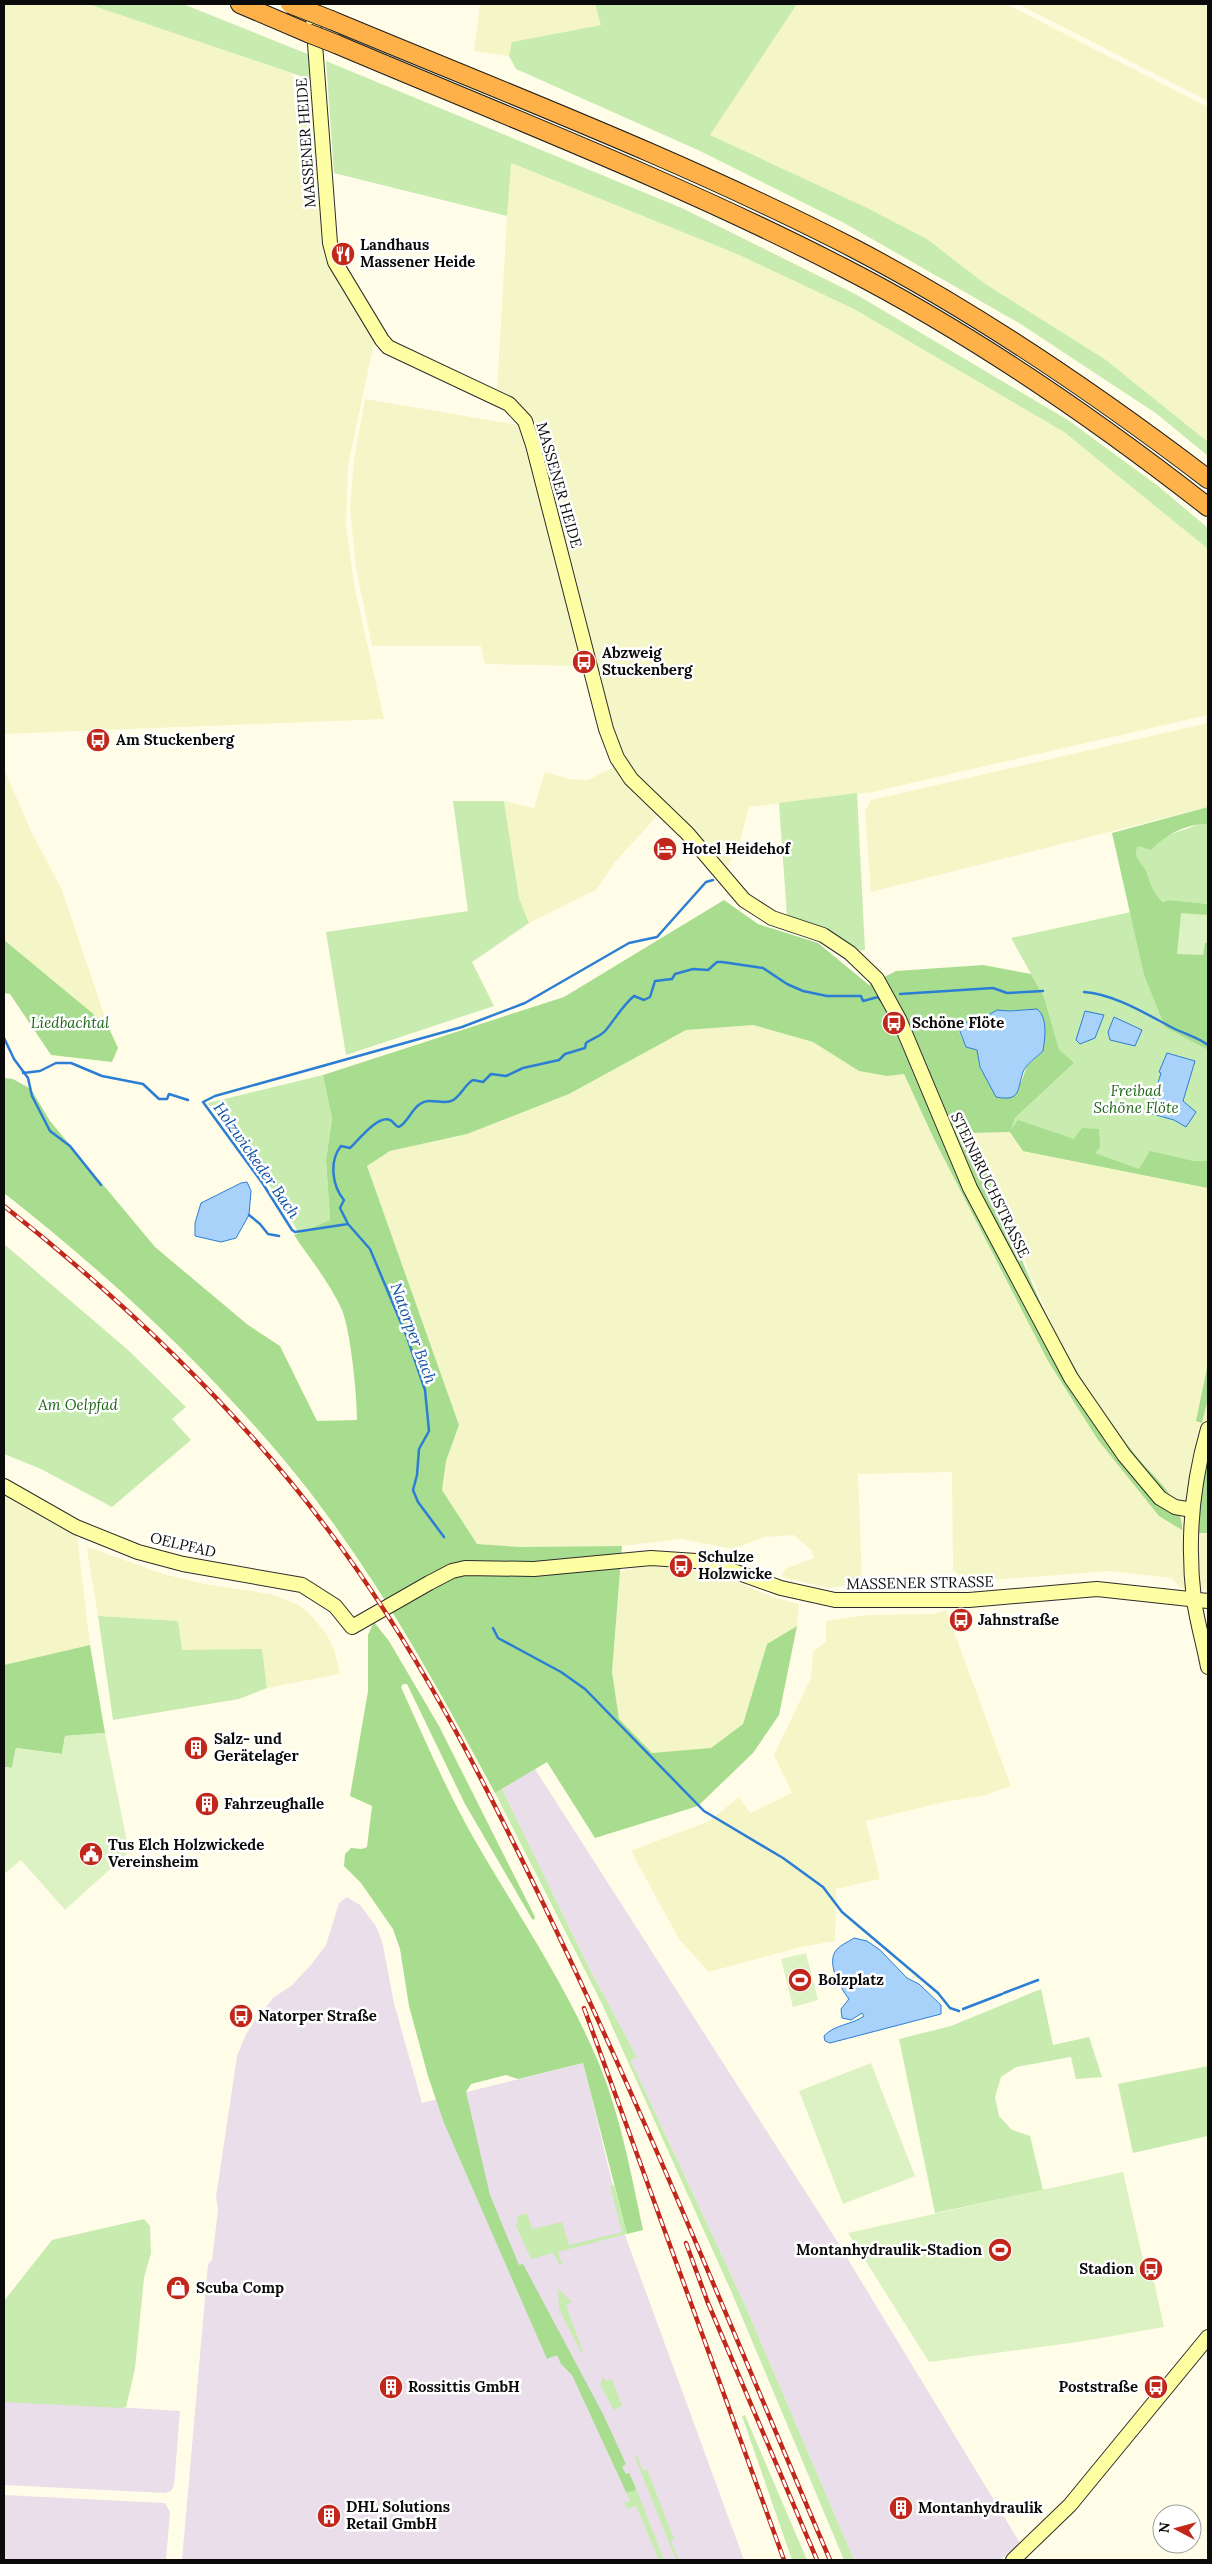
<svg xmlns="http://www.w3.org/2000/svg" width="1212" height="2564" viewBox="0 0 1212 2564" font-family="Lora,serif">
	<style>
		.industrial { fill: #ebdeeb }
		.farmland { fill: #f5f6c7 }
		.green { fill: #c8ebb0 }
		.forest { fill: #a8dd8f; fill-rule: evenodd }
		.pitch { fill: #dcf2c3 }
		.water { fill: #a9d2fa; stroke: #2c7ed5 }
		.lines { fill: none; stroke-linecap: round; stroke-linejoin: round }
		.stream { stroke: #2c7ed5; stroke-width: 2.5 }
		.secondary-casing { stroke: #2d2d2d; stroke-width: 16 }
		.highway-casing { stroke: #1c1c1c; stroke-width: 20 }
		.secondary { stroke: #feffa3; stroke-width: 14 }
		.highway { stroke: #feb148; stroke-width: 18 }
		.rail-casing { stroke: #c2271b; stroke-width: 4.5 }
		.rail { stroke: #fff; stroke-width: 2.5; stroke-dasharray: 8; stroke-linecap: butt }
		.highway-bridge-casing { stroke: #1c1c1c; stroke-width: 20; stroke-linecap: butt }
		.highway-bridge { stroke: #feb148; stroke-width: 18 }
		.labels { text-anchor: middle; stroke-width: 5; stroke-linejoin: round; paint-order: stroke }
		.street-label { font-size: 15px; fill: #0b0b0b; stroke: #fff }
		.poi-label { font-size: 15px; font-weight: bold; fill: #0b0b0b; stroke: #fff; text-anchor: start }
		.park-label { font-size: 15px; font-style: italic; fill: #1f6518; stroke: #fff }
		.water-label { font-size: 16px; font-style: italic; fill: #0e50a3; stroke: #fff }
	</style>
	<rect width="100%" height="100%" fill="#fffde8"/>
	<path class="industrial" d="M 535,1769 L 832,2233 L 1020,2543 L 1000,2560 L 854,2560 L 746,2307 L 631,2061 L 637,2057 L 587,1964 L 502,1789 Z
		M 347,1897 L 360,1905 L 376,1926 L 382,1941 L 394,2003 L 422,2103 L 583,2063 L 625,2235 L 744,2560 L 182,2560 L 208,2264 L 212,2260 L 218,2210 L 216,2197 L 237,2056 L 246,2034 L 256,2019 L 274,1997 L 291,1986 L 310,1966 L 326,1945 L 339,1903 Z
		M 4,2400 L 180,2411 L 174,2486 L 171,2491 L 165,2493 L 4,2485 Z
		M 4,2495 L 165,2503 L 170,2512 L 166,2560 L 4,2560 Z"/>
	<path class="farmland" d="M 4,4 L 88,4 L 293,74 L 295,110 L 315,109 L 327,253 L 375,338 L 348,466 L 346,526 L 355,589 L 384,719 L 4,734 Z
		M 480,4 L 595,4 L 602,25 L 513,42 L 509,56 L 474,51 Z
		M 797,4 L 1006,4 L 1208,107 L 1208,442 L 1106,360 L 984,283 L 927,239 L 710,135 Z
		M 1018,4 L 1208,4 L 1208,101 Z
		M 510,163 L 737,254 L 854,309 L 1064,432 L 1208,549 L 1208,715 L 872,792 L 749,807 L 739,845 L 726,870 L 648,789 L 625,760 L 614,733 L 533,432 L 497,392 Z
		M 365,399 L 519,425 L 527,439 L 584,666 L 485,664 L 481,646 L 372,646 L 356,568 L 350,509 L 354,459 Z
		M 1208,723 L 1208,807 L 871,892 L 865,811 L 871,800 Z
		M 614,767 L 660,813 L 616,861 L 596,890 L 529,923 L 519,898 L 504,801 L 534,808 L 545,772 L 570,779 L 588,780 Z
		M 4,769 L 32,833 L 62,890 L 108,1026 L 4,940 Z
		M 753,1025 L 813,1042 L 859,1071 L 886,1076 L 904,1074 L 934,1139 L 1048,1361 L 1098,1440 L 1159,1515 L 1181,1529 L 1182,1517 L 1174,1499 L 1133,1453 L 1088,1390 L 1058,1340 L 971,1133 L 1010,1132 L 1023,1151 L 1208,1188 L 1208,1363 L 1203,1386 L 1202,1423 L 1208,1399 L 1208,1590 L 1182,1589 L 1171,1578 L 1110,1571 L 966,1582 L 953,1570 L 952,1472 L 858,1474 L 862,1584 L 828,1588 L 782,1577 L 785,1569 L 814,1558 L 812,1551 L 794,1535 L 764,1537 L 733,1549 L 681,1539 L 622,1546 L 520,1547 L 477,1544 L 442,1490 L 446,1461 L 459,1425 L 367,1166 L 390,1151 L 467,1134 L 569,1094 L 685,1030 Z
		M 4,1486 L 76,1527 L 90,1645 L 4,1665 Z
		M 88,1547 L 163,1574 L 205,1584 L 271,1594 L 297,1604 L 308,1612 L 327,1635 L 334,1649 L 340,1674 L 267,1688 L 262,1650 L 181,1650 L 178,1621 L 98,1616 L 87,1549 Z
		M 641,1565 L 687,1569 L 726,1578 L 773,1597 L 799,1604 L 797,1626 L 767,1644 L 743,1724 L 711,1749 L 652,1753 L 619,1719 L 612,1672 L 620,1572 Z
		M 946,1610 L 1011,1786 L 986,1795 L 944,1802 L 866,1821 L 880,1879 L 836,1889 L 835,1941 L 801,1947 L 709,1972 L 679,1939 L 631,1851 L 709,1821 L 739,1797 L 750,1813 L 792,1793 L 774,1755 L 811,1678 L 813,1652 L 826,1641 L 826,1621 L 866,1615 L 935,1614 Z"/>
	<path class="green" d="M 88,4 L 183,4 L 310,55 L 312,80 Z
		M 595,4 L 797,4 L 710,135 L 865,207 L 927,239 L 984,283 L 1106,360 L 1208,442 L 1208,456 L 1157,414 L 1019,323 L 844,223 L 698,150 L 516,69 L 509,56 L 512,42 L 601,25 Z
		M 326,61 L 684,209 L 857,295 L 1068,420 L 1158,486 L 1208,528 L 1208,549 L 1064,432 L 854,309 L 737,254 L 511,163 L 507,216 L 334,173 Z
		M 857,793 L 865,950 L 855,951 L 787,917 L 779,803 Z
		M 453,801 L 504,801 L 519,898 L 529,923 L 472,962 L 494,1006 L 346,1055 L 326,932 L 468,911 Z
		M 1200,824 L 1208,824 L 1208,904 L 1170,900 L 1164,902 C 1156,895 1150,889 1147,879 C 1146,875 1146,871 1144,868 C 1139,860 1133,856 1138,846 Z
		M 1131,912 L 1144,975 L 1165,1026 L 1208,1050 L 1208,1188 L 1023,1151 L 1010,1132 L 1015,1118 L 1074,1063 L 1059,1049 L 1044,997 L 1011,938 Z
		M 323,1075 L 332,1119 L 326,1160 L 330,1220 L 299,1233 L 277,1196 L 208,1103 Z
		M 4,1244 L 127,1349 L 186,1407 L 172,1419 L 191,1440 L 112,1507 L 41,1469 L 4,1454 Z
		M 98,1616 L 178,1621 L 182,1650 L 262,1649 L 267,1688 L 239,1699 L 113,1720 Z
		M 502,1789 L 587,1964 L 637,2057 L 631,2061 L 746,2307 L 854,2560 L 844,2560 L 731,2291 L 602,2004 L 495,1793 Z
		M 1041,1989 L 1053,2045 L 1089,2037 L 1102,2077 L 1076,2079 L 1071,2057 L 1016,2067 L 1001,2077 L 995,2097 L 999,2116 L 1012,2130 L 1030,2136 L 1043,2190 L 935,2213 L 899,2039 L 951,2026 Z
		M 1208,2066 L 1208,2136 L 1133,2153 L 1118,2084 Z
		M 614,2185 L 627,2234 L 558,2252 L 562,2264 L 559,2264 L 553,2253 L 531,2259 L 516,2226 L 518,2216 L 527,2213 L 532,2229 L 562,2222 L 569,2245 L 622,2232 L 610,2186 Z
		M 144,2219 L 150,2226 L 151,2253 L 144,2278 L 135,2369 L 126,2407 L 121,2408 L 4,2402 L 4,2301 L 52,2240 Z
		M 558,2289 L 572,2302 L 566,2305 L 583,2352 L 581,2352 L 559,2309 Z
		M 603,2377 L 606,2381 L 612,2379 L 622,2406 L 614,2410 L 600,2385 Z
		M 745,2415 L 807,2560 L 792,2560 L 742,2416 Z
		M 637,2455 L 642,2470 L 647,2469 L 674,2539 L 671,2541 L 679,2560 L 676,2560 L 635,2457 Z
		M 636,2488 L 664,2560 L 659,2560 L 636,2506 L 627,2509 L 624,2503 L 630,2501 L 626,2492 Z"/>
	<path class="forest" d="M 1208,807 L 1208,824 C 1187,823 1165,835 1151,850 L 1138,846 C 1132,858 1142,862 1146,871 C 1150,884 1153,893 1163,902 L 1170,900 L 1208,904 L 1208,1050 L 1165,1027 L 1144,975 L 1112,833 Z
		M 724,900 L 758,924 L 818,943 L 869,985 L 896,971 L 983,965 L 1031,974 L 1044,997 L 1059,1049 L 1074,1063 L 1015,1118 L 1011,1130 L 1018,1120 L 1074,1139 L 1082,1128 L 1099,1129 L 1100,1147 L 1095,1153 L 1139,1169 L 1150,1151 L 1193,1161 L 1208,1161 L 1208,1188 L 1023,1151 L 1010,1132 L 971,1133 C 1009,1226 1041,1324 1100,1406 C 1111,1421 1121,1437 1133,1452 C 1151,1476 1183,1497 1182,1530 L 1159,1516 L 1098,1440 L 1048,1361 L 934,1139 L 904,1074 L 887,1076 L 859,1071 L 813,1042 L 753,1025 L 686,1030 L 569,1094 L 467,1134 L 390,1151 L 367,1166 L 459,1425 L 446,1461 L 442,1490 L 477,1544 L 520,1547 L 622,1546 L 612,1672 L 619,1719 L 652,1753 L 711,1748 L 743,1724 L 767,1644 L 797,1626 L 779,1715 L 753,1753 L 698,1806 L 595,1838 L 547,1762 L 495,1793 C 433,1678 369,1562 285,1461 C 202,1362 105,1272 4,1193 L 4,1078 L 13,1079 L 31,1089 L 50,1121 L 155,1247 L 248,1325 L 280,1346 L 317,1421 L 357,1420 C 357,1395 351,1333 342,1310 C 330,1283 310,1259 294,1235 L 330,1220 L 326,1160 L 332,1119 L 323,1075 L 564,997 ZM 1037,1009 L 1043,1051 L 1027,1066 L 1021,1082 L 996,1096 L 980,1067 L 977,1050 L 966,1047 L 958,1029 L 961,1023 L 979,1020 L 997,1010 L 1010,1011 Z
		M 4,940 L 108,1026 L 118,1048 L 112,1062 L 51,1055 L 10,994 L 4,993 Z
		M 1208,1363 L 1208,1399 L 1202,1423 L 1196,1421 Z
		M 1208,1444 L 1207,1533 L 1198,1533 L 1199,1498 Z
		M 374,1622 L 389,1641 L 439,1726 L 535,1917 L 534,1920 L 532,1919 L 465,1804 L 407,1684 L 403,1684 L 401,1687 C 424,1738 446,1789 473,1837 C 515,1910 564,1981 597,2059 C 620,2113 631,2173 643,2230 L 627,2234 L 583,2063 L 518,2079 L 506,2075 L 471,2084 L 466,2092 L 490,2195 L 519,2265 L 523,2264 L 603,2414 L 626,2464 L 622,2467 L 626,2474 L 629,2473 L 636,2488 L 634,2491 L 626,2492 L 572,2375 L 561,2364 L 557,2355 L 547,2359 L 444,2123 L 428,2076 L 409,2006 L 400,1949 L 393,1929 L 361,1883 L 344,1866 L 345,1854 L 351,1848 L 362,1849 L 367,1847 L 372,1806 L 350,1796 L 368,1691 L 368,1635 Z
		M 90,1645 L 105,1733 L 65,1736 L 62,1754 L 16,1748 L 12,1768 L 4,1767 L 4,1665 Z"/>
	<path class="pitch" d="M 1181,913 L 1208,915 L 1208,943 L 1205,943 L 1203,955 L 1177,954 Z
		M 105,1733 L 129,1852 L 65,1910 L 21,1860 L 4,1874 L 4,1767 L 12,1768 L 16,1748 L 62,1754 L 65,1736 Z
		M 806,1953 L 818,2000 L 793,2007 L 781,1959 Z
		M 871,2063 L 915,2176 L 843,2204 L 799,2091 Z
		M 1123,2172 L 1145,2268 L 1151,2268 L 1164,2327 L 1078,2342 L 929,2362 L 848,2233 Z"/>
	<path class="water" d="M 1037,1009 C 1048,1017 1045,1038 1043,1051 C 1037,1057 1026,1064 1023,1072 C 1017,1090 1021,1102 996,1097 L 980,1067 L 977,1050 L 966,1047 L 958,1026 L 961,1023 L 980,1020 L 997,1010 L 1010,1011 Z
		M 1085,1011 L 1104,1015 L 1095,1038 L 1080,1044 L 1076,1040 Z
		M 1114,1017 L 1142,1030 L 1135,1046 L 1110,1040 L 1108,1032 Z
		M 1167,1053 L 1195,1061 L 1183,1101 L 1196,1112 L 1186,1127 L 1174,1120 L 1149,1113 L 1161,1073 L 1159,1072 Z
		M 247,1182 L 251,1191 L 249,1215 L 236,1238 L 221,1242 L 195,1236 L 195,1223 L 201,1203 L 241,1183 Z
		M 854,1938 L 867,1941 L 880,1950 L 907,1978 L 919,1984 L 941,2005 L 941,2014 L 830,2043 L 825,2041 L 824,2036 C 835,2024 852,2025 864,2016 L 862,2013 L 851,2020 L 842,2018 L 841,2009 L 849,1999 C 841,1989 827,1965 835,1952 C 838,1946 848,1942 854,1938 Z"/>
	<g class="lines">
		<path class="stream" d="M 713,880 L 706,882 L 657,937 L 629,943 L 525,1003 L 462,1027 L 215,1096 L 203,1102 L 263,1184 L 292,1230 L 295,1232 L 348,1224 L 340,1208 L 344,1200 C 332,1186 329,1161 341,1146 L 350,1148 C 358,1141 377,1115 390,1120 C 393,1121 395,1126 399,1127 C 408,1122 411,1110 420,1104 C 430,1097 441,1105 451,1101 C 460,1098 464,1085 473,1080 L 483,1082 L 491,1074 L 506,1076 L 523,1068 L 559,1060 L 565,1054 L 585,1048 L 586,1043 C 593,1038 600,1037 606,1030 C 615,1019 623,1005 634,996 L 644,1000 L 650,997 L 655,981 L 672,979 L 675,974 L 693,969 L 708,970 L 717,962 L 722,962 L 763,968 L 787,984 L 803,991 L 827,996 L 861,996 L 863,1001 L 878,997 L 883,1003
			M 1084,992 C 1114,994 1146,1014 1173,1028 C 1185,1034 1197,1037 1208,1045
			M 900,994 L 993,988 L 1007,993 L 1043,991
			M 4,1038 L 14,1059 L 28,1078 L 32,1096 L 50,1131 L 70,1146 L 101,1185
			M 23,1073 L 40,1071 L 56,1063 L 71,1063 L 102,1076 L 143,1084 L 159,1099 L 167,1099 L 169,1094 L 188,1100
			M 249,1215 L 260,1224 L 268,1234 L 279,1236
			M 348,1224 L 370,1249 L 407,1337 L 425,1390 L 429,1431 L 419,1449 L 417,1475 L 413,1490 L 418,1502 L 444,1537
			M 493,1628 L 498,1638 L 561,1672 L 585,1689 L 704,1811 L 783,1858 L 823,1887 L 842,1912 L 938,1993 L 950,2008 L 959,2011
			M 1004,1993 L 1038,1980
			M 963,2009 L 1002,1994"/>
		<g class="secondary-casing">
			<path id="secondary" d="M 312,4 L 330,243 L 335,262 L 382,340 L 388,347 L 509,404 L 525,421 L 533,445 L 606,729 L 617,758 L 631,779 L 687,833 L 744,900 L 772,918 L 823,935 L 850,953 L 877,979 L 899,1019 L 970,1188 L 1071,1378 L 1124,1455 L 1160,1498 L 1175,1507 L 1192,1510
				M 1208,1429 C 1192,1484 1187,1542 1194,1600 C 1197,1622 1204,1645 1208,1667
				M 4,1486 L 76,1527 L 138,1552 L 183,1564 L 302,1585 L 335,1606 L 352,1627 L 429,1583 L 452,1571 L 465,1568 L 534,1569 L 651,1558 L 696,1561 L 722,1567 L 781,1588 L 835,1600 L 969,1600 L 1097,1589 L 1208,1601
				M 1013,2560 L 1070,2505 L 1208,2337"/>
		</g>
		<g class="highway-casing">
			<path id="highway" d="M 240,4 L 308,33
				M 331,20 C 506,93 684,161 853,248 C 978,313 1095,393 1208,479
				M 336,44 C 506,116 679,183 842,267 C 973,334 1093,417 1208,507"/>
		</g>
		<use href="#secondary" class="secondary"/>
		<use href="#highway" class="highway"/>
		<g class="rail-casing">
			<path id="rail" d="M 4,1206 C 124,1301 237,1408 329,1531 C 415,1645 480,1773 542,1901 C 647,2117 736,2340 830,2560
				M 584,2008 L 784,2560
				M 686,2243 L 708,2303 L 817,2560"/>
		</g>
		<use href="#rail" class="rail"/>
		<g class="highway-bridge-casing">
			<path id="highway-bridge" d="M 290,4 L 331,20
				M 308,33 L 336,44"/>
		</g>
		<use href="#highway-bridge" class="highway-bridge"/>
	</g>
	<defs>
		<g id="restaurant-disc" transform="scale(1.25)"><circle r="9.5" fill="#c2271b" stroke="#fff"/><path d="M-5-6h1v4h1v-4h1v4h1v-4h1v5L-1.5 .5V6h-2V.5L-5-1ZM5-6V6H3V1.5H1.5Q1.5-4 5-6Z" fill="#fff"/></g>
		<g id="bus-disc" transform="scale(1.25)"><circle r="9.5" fill="#c2271b" stroke="#fff"/><path d="M-5-6H5V4H4V6H2V4H-2V6H-4V4H-5ZM-3.5-4V0h7V-4ZM-3.5 1.2v1.5H-2V1.2ZM2 1.2v1.5H3.5V1.2Z" fill="#fff"/></g>
		<g id="hotel-disc" transform="scale(1.25)"><circle r="9.5" fill="#c2271b" stroke="#fff"/><path d="M-6-4.5h1.5V1H6V5H4.5V3h-9V5H-6ZM-4 0a1.8 1.8 0 1 1 3.6 0ZM.5 0V-2.5h3Q6-2.5 6 0Z" fill="#fff"/></g>
		<g id="building-disc" transform="scale(1.25)"><circle r="9.5" fill="#c2271b" stroke="#fff"/><path d="M-4-6H4V6H1V3H-1V6H-4ZM-2.5-4.3h1.7v1.8h-1.7ZM.8-4.3h1.7v1.8H.8ZM-2.5-1h1.7V.8h-1.7ZM.8-1h1.7V.8H.8Z" fill="#fff"/></g>
		<g id="civic-disc" transform="scale(1.25)"><circle r="9.5" fill="#c2271b" stroke="#fff"/><path d="M-.6-6.5H3V-4.5H.6V-3L4-1V1h2V6H-6V1h2V-1L-.6-3ZM-1.2 2.5V6h2.4V2.5Z" fill="#fff"/></g>
		<g id="stadium-disc" transform="scale(1.25)"><circle r="9.5" fill="#c2271b" stroke="#fff"/><path d="M0-5a6.5 5 0 1 0 0 10a6.5 5 0 1 0 0-10ZM-3.5-1.8h7v3.6h-7Z" fill="#fff"/></g>
		<g id="shop-disc" transform="scale(1.25)"><circle r="9.5" fill="#c2271b" stroke="#fff"/><path d="M-5-2.5h2.3a2.7 3.5 0 0 1 5.4 0H5L5.5 6h-11ZM-1.5-2.5h3a1.5 2.3 0 0 0-3 0Z" fill="#fff"/></g>
	</defs>
	<g fill-rule="evenodd">
		<use href="#restaurant-disc" x="343" y="254"/>
		<use href="#bus-disc" x="584" y="662"/>
		<use href="#bus-disc" x="98" y="740"/>
		<use href="#hotel-disc" x="665" y="849"/>
		<use href="#bus-disc" x="894" y="1023"/>
		<use href="#bus-disc" x="681" y="1566"/>
		<use href="#bus-disc" x="961" y="1620"/>
		<use href="#building-disc" x="196" y="1748"/>
		<use href="#building-disc" x="207" y="1804"/>
		<use href="#civic-disc" x="91" y="1854"/>
		<use href="#stadium-disc" x="800" y="1980"/>
		<use href="#bus-disc" x="241" y="2016"/>
		<use href="#stadium-disc" x="1000" y="2250"/>
		<use href="#bus-disc" x="1151" y="2269"/>
		<use href="#shop-disc" x="178" y="2288"/>
		<use href="#building-disc" x="391" y="2387"/>
		<use href="#bus-disc" x="1156" y="2387"/>
		<use href="#building-disc" x="901" y="2508"/>
		<use href="#building-disc" x="329" y="2516"/>
	</g>
	<g class="labels">
		<g class="street-label">
			<text transform="translate(306 143) rotate(-94)" y="5">MASSENER HEIDE</text>
			<text transform="translate(559 485) rotate(74)" y="5">MASSENER HEIDE</text>
			<text transform="translate(990 1185) rotate(64)" y="5">STEINBRUCHSTRASSE</text>
			<text transform="translate(183 1545) rotate(13)" y="5">OELPFAD</text>
			<text transform="translate(920 1583) rotate(-1)" y="5">MASSENER STRASSE</text>
		</g>
		<g class="poi-label">
			<text x="360" y="250">Landhaus<tspan x="360" dy="17">Massener Heide</tspan></text>
			<text x="602" y="658">Abzweig<tspan x="602" dy="17">Stuckenberg</tspan></text>
			<text x="116" y="745">Am Stuckenberg</text>
			<text x="682" y="854">Hotel Heidehof</text>
			<text x="912" y="1028">Schöne Flöte</text>
			<text x="698" y="1562">Schulze<tspan x="698" dy="17">Holzwicke</tspan></text>
			<text x="978" y="1625">Jahnstraße</text>
			<text x="214" y="1744">Salz- und<tspan x="214" dy="17">Gerätelager</tspan></text>
			<text x="224" y="1809">Fahrzeughalle</text>
			<text x="108" y="1850">Tus Elch Holzwickede<tspan x="108" dy="17">Vereinsheim</tspan></text>
			<text x="818" y="1985">Bolzplatz</text>
			<text x="258" y="2021">Natorper Straße</text>
			<text x="982" y="2255" text-anchor="end">Montanhydraulik-Stadion</text>
			<text x="1134" y="2274" text-anchor="end">Stadion</text>
			<text x="196" y="2293">Scuba Comp</text>
			<text x="408" y="2392">Rossittis GmbH</text>
			<text x="1138" y="2392" text-anchor="end">Poststraße</text>
			<text x="346" y="2512">DHL Solutions<tspan x="346" dy="17">Retail GmbH</tspan></text>
			<text x="918" y="2513">Montanhydraulik</text>
		</g>
		<g class="park-label">
			<text x="70" y="1028">Liedbachtal</text>
			<text x="1136" y="1096">Freibad<tspan x="1136" dy="17">Schöne Flöte</tspan></text>
			<text x="78" y="1410">Am Oelpfad</text>
		</g>
		<g class="water-label">
			<text transform="translate(257 1160) rotate(55)" y="6">Holzwickeder Bach</text>
			<text transform="translate(414 1333) rotate(70)" y="6">Natorper Bach</text>
		</g>
	</g>
	<rect width="1212" height="2564" fill="none" stroke="#0b0b0b" stroke-width="10"/>
	<g transform="translate(1177 2529) rotate(276)"><circle r="24" fill="#ffffff" stroke="#9d9d9d"/>
	<path d="M0-4L9 19L0 12L-9 19Z" fill="#c2271b"/>
	<text y="-8" font-size="14" font-weight="bold" text-anchor="middle" fill="#0b0b0b">N</text>
	</g>
</svg>
